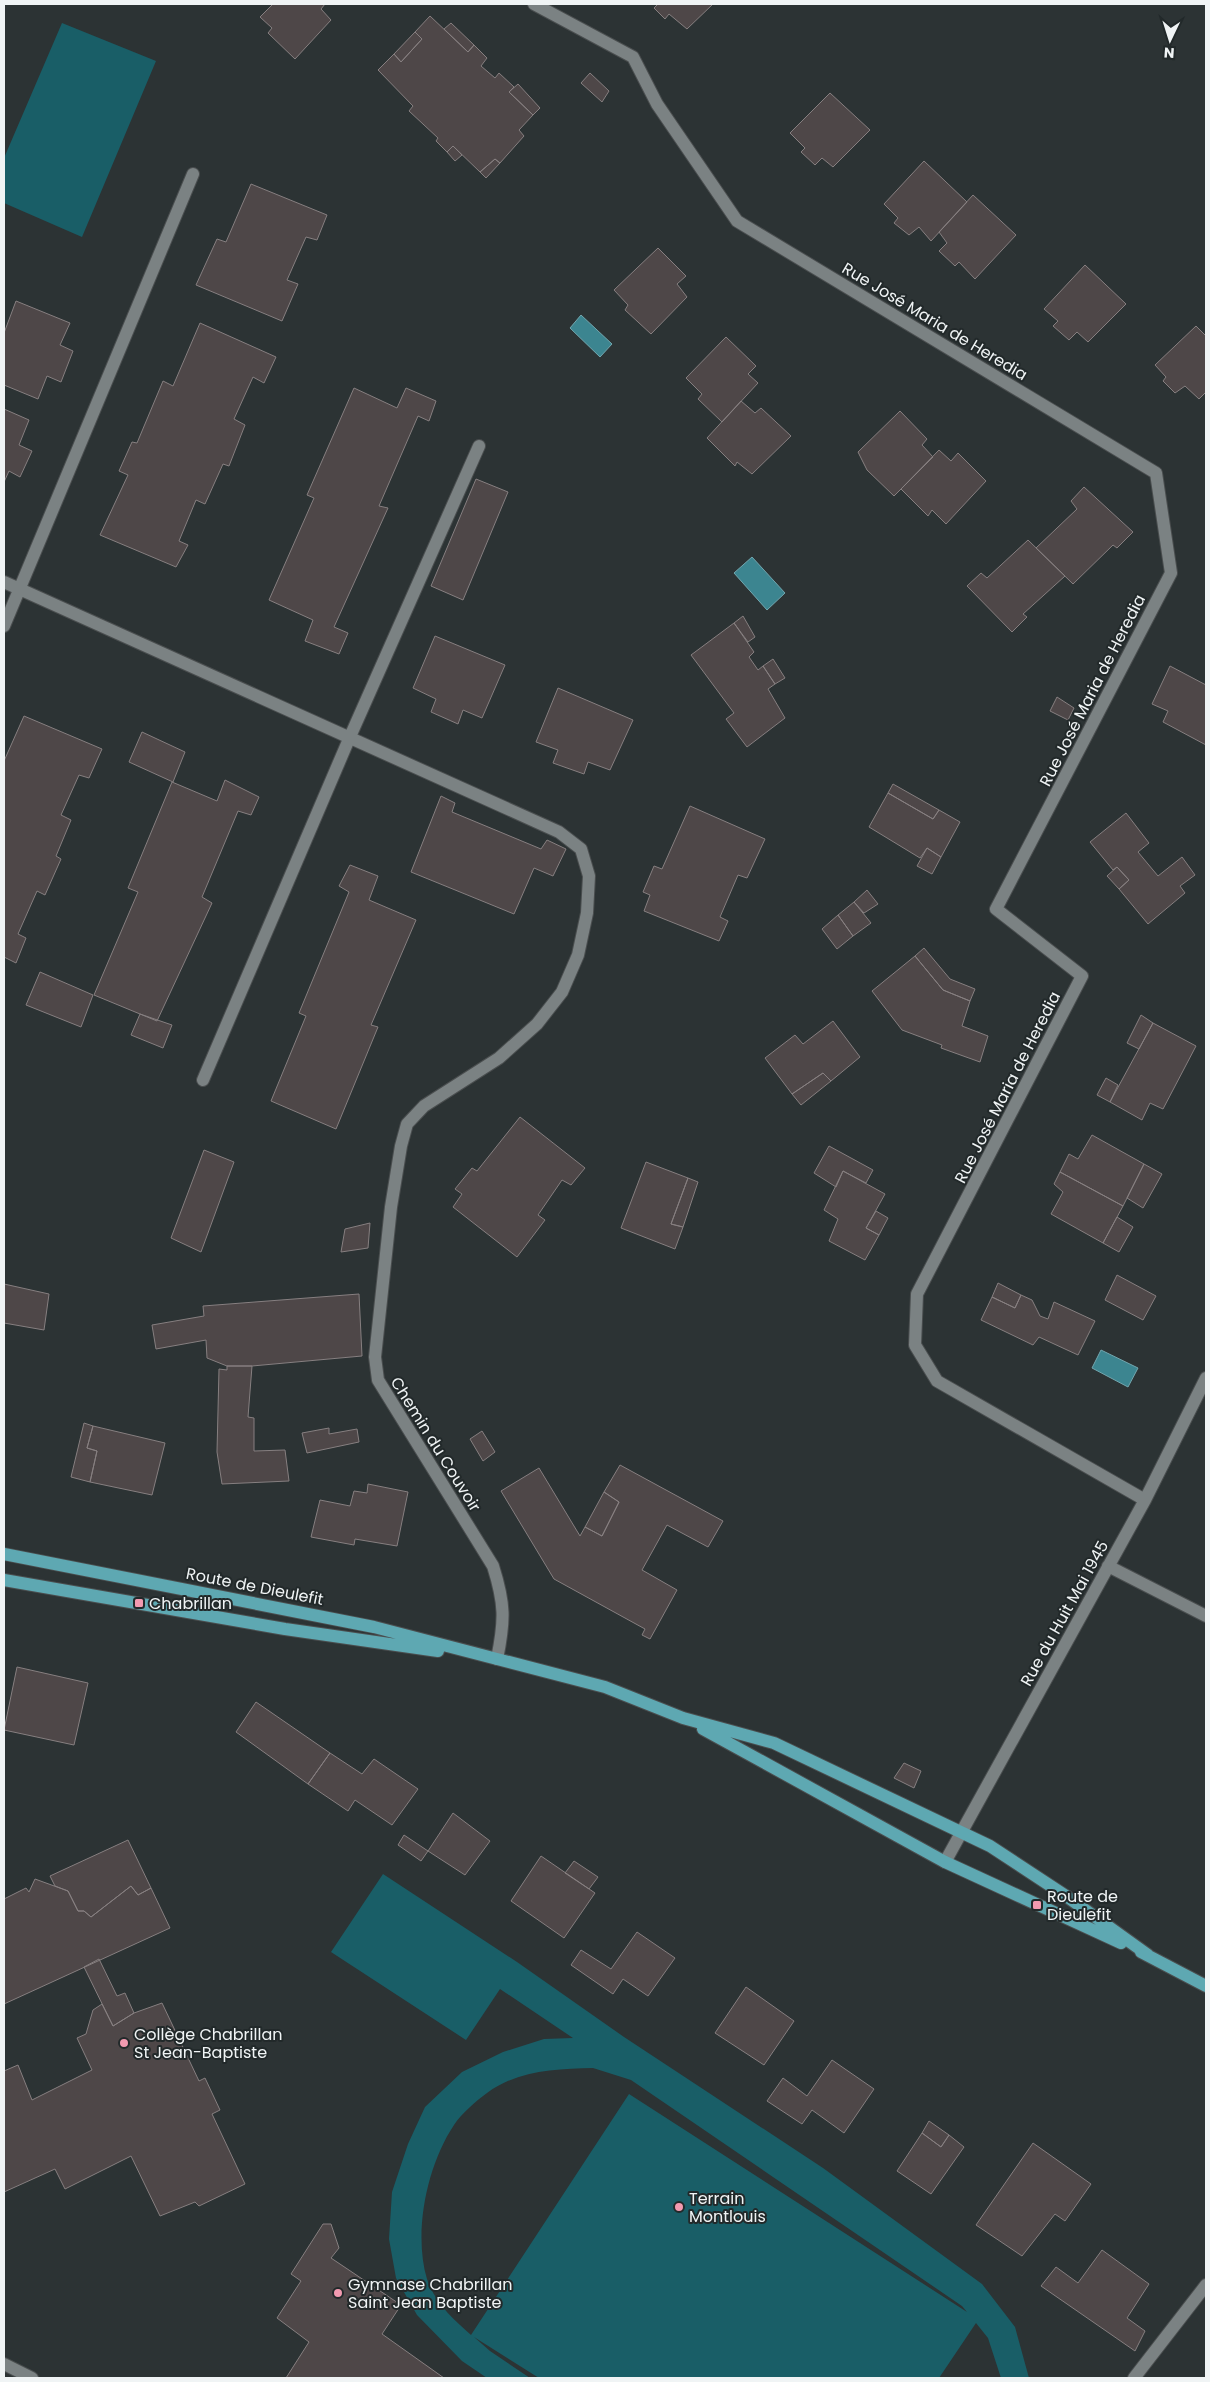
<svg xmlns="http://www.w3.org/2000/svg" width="1210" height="2382" viewBox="0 0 1210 2382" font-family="Poppins,sans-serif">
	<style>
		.green { fill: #195e67; fill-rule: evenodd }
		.water { fill: #3c8590; stroke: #72a6ae }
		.building { fill: #4e4748; stroke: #867f80 }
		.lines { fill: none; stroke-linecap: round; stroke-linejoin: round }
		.minor-casing { stroke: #4a4e4f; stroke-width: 14 }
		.major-casing { stroke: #4a4e4f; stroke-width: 14 }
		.minor { stroke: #7b8283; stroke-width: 12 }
		.major { stroke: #5ea8b2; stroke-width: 12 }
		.poi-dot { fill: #f29ab0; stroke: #22292a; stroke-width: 2 }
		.labels { text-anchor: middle; stroke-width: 4; stroke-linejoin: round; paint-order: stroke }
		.street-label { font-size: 16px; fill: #f0f4f5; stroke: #22292a }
		.poi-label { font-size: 16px; fill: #f0f4f5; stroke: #22292a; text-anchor: start }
	</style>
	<rect width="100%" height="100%" fill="#2c3334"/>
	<path class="green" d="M 62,23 L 156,61 L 82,237 L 4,203 L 4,158 Z
		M 383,1874 L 517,1962 L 624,2037 L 823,2168 L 982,2284 L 1015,2327 L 1029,2378 L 1001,2378 L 988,2338 L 976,2323 L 939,2378 L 539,2378 L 474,2337 L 490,2351 L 530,2378 L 487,2378 L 462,2361 L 417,2315 L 396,2278 L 389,2239 L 392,2192 L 408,2144 L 425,2107 L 462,2072 L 503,2052 L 544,2039 L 573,2038 L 500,1989 L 466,2040 L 331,1952 ZM 593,2068 L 631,2080 L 962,2306 L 967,2312 L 629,2094 L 471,2335 C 453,2319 435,2303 427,2279 C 413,2233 427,2165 454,2125 C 461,2114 476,2101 487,2093 C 518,2070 556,2069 593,2068 Z"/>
	<path class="water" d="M 581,315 L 612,344 L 600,357 L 570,328 Z
		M 752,557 L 785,593 L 767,610 L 734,573 Z
		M 1101,1350 L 1138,1368 L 1128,1387 L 1092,1368 Z"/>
	<path class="building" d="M 273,4 L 325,4 L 321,9 L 331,20 L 295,59 L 268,33 L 272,28 L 260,17 Z
		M 658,4 L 713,4 L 687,29 L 669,14 L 665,19 L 654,8 Z
		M 430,16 L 468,52 L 474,45 L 487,58 L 481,66 L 495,78 L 499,73 L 514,87 L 509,92 L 533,115 L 519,130 L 524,136 L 500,163 L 495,159 L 480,172 L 453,146 L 447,152 L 436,141 L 438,138 L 409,111 L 413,106 L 378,70 L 394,54 L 401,62 L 422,39 L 415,32 Z
		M 451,23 L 474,45 L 468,52 L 444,29 Z
		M 415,32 L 422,39 L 401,62 L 394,54 Z
		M 590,73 L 609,91 L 602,102 L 581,83 Z
		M 518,84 L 540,108 L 533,115 L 509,92 Z
		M 830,93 L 870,130 L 833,167 L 822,158 L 815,165 L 801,152 L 805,148 L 790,133 Z
		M 453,146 L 462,155 L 455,161 L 447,152 Z
		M 495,159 L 500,163 L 486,178 L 480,172 Z
		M 924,161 L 967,202 L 931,241 L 919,227 L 909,235 L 894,223 L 898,218 L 884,204 Z
		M 251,184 L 327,215 L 317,240 L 306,237 L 287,280 L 298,284 L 282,321 L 196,285 L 217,239 L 226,242 Z
		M 973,195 L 1016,235 L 975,279 L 959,262 L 955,266 L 939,251 L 947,243 L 939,232 Z
		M 658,248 L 686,276 L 677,284 L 687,297 L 651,334 L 625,310 L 628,305 L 614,290 Z
		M 1085,265 L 1126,304 L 1088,342 L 1077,332 L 1069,340 L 1053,326 L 1058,321 L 1044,309 Z
		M 16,301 L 70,323 L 60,345 L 73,351 L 61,382 L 47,376 L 38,399 L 4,385 L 4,333 Z
		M 200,323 L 276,357 L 264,383 L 253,377 L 234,419 L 245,425 L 229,466 L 223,464 L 205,504 L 196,500 L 179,541 L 188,545 L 176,567 L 100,535 L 128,475 L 119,471 L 132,442 L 137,443 L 163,381 L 173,386 Z
		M 1196,326 L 1206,336 L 1206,392 L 1199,399 L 1185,386 L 1175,393 L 1163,381 L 1166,377 L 1155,365 Z
		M 726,337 L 756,366 L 748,374 L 758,383 L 722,422 L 698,399 L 702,394 L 686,378 Z
		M 354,388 L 397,408 L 406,388 L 436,401 L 429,421 L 418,416 L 379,506 L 388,508 L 334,627 L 348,633 L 339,654 L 305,641 L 313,620 L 269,600 L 314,498 L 307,495 Z
		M 741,401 L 755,413 L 761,408 L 791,436 L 752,474 L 737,462 L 735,466 L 707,438 Z
		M 4,409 L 29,420 L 19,445 L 32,451 L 20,477 L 9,471 L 4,482 Z
		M 900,411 L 927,439 L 922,445 L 933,457 L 894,496 L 867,470 L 858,452 Z
		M 939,450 L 951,461 L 958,453 L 986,481 L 946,524 L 932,510 L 928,516 L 901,489 Z
		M 476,479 L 508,492 L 463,600 L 431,586 Z
		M 1084,487 L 1133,532 L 1117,548 L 1113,545 L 1073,584 L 1036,548 L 1077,509 L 1071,501 Z
		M 1028,540 L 1065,576 L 1023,614 L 1027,617 L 1012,632 L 967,586 L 981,573 L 987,578 Z
		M 743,616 L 755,637 L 748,642 L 734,623 Z
		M 734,623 L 754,652 L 749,657 L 758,670 L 763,666 L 775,684 L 768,689 L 785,718 L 747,747 L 726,719 L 734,713 L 691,655 Z
		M 435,636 L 505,665 L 482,718 L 463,710 L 458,724 L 431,712 L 436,699 L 413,688 Z
		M 773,659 L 785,678 L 775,684 L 763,666 Z
		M 1170,666 L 1206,685 L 1206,745 L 1163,722 L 1168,711 L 1152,704 Z
		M 558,688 L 633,720 L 610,770 L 588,762 L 584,774 L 553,763 L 558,750 L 536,742 Z
		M 1057,697 L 1074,708 L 1068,720 L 1050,711 Z
		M 24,716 L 102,749 L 89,778 L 79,775 L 61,815 L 71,820 L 56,856 L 61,859 L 45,895 L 37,891 L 18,934 L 26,938 L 16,963 L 4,957 L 4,761 Z
		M 142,732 L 185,752 L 173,782 L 129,762 Z
		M 225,780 L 259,797 L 251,815 L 238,811 L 202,897 L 212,903 L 157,1021 L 94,995 L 138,892 L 128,888 L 172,782 L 217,801 Z
		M 893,784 L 939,810 L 933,819 L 888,793 Z
		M 888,793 L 933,819 L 939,810 L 960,822 L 941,857 L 927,848 L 920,858 L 869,827 Z
		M 441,796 L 455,803 L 452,812 L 541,849 L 547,840 L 566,849 L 553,876 L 534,868 L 514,914 L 411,872 Z
		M 690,806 L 765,839 L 747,878 L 738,875 L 720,917 L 728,921 L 719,941 L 644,911 L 650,895 L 643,892 L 654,866 L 662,869 Z
		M 1126,813 L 1149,843 L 1138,852 L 1158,876 L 1182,857 L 1195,875 L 1180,886 L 1185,893 L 1148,924 L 1119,889 L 1129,880 L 1117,867 L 1113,870 L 1090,842 Z
		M 927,848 L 941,857 L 932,874 L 917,866 Z
		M 350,865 L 378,876 L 369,900 L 416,920 L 371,1025 L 378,1027 L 336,1129 L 271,1101 L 306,1016 L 299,1013 L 349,892 L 339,886 Z
		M 1117,867 L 1129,880 L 1119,889 L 1107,876 Z
		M 867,890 L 878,904 L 864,913 L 854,902 Z
		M 854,902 L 871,923 L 853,936 L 838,915 Z
		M 838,915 L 853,936 L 837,949 L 822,929 Z
		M 924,948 L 950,979 L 975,989 L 970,1001 L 943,990 L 915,956 Z
		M 915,956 L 943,990 L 970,1001 L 962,1026 L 988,1036 L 980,1062 L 941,1048 L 942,1045 L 902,1030 L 872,991 Z
		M 40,972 L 93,995 L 81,1027 L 26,1005 Z
		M 140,1014 L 172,1025 L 163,1048 L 131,1035 Z
		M 1141,1015 L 1153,1023 L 1139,1049 L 1127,1043 Z
		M 833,1021 L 860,1057 L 831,1081 L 823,1073 L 792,1094 L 765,1058 L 795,1035 L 803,1044 Z
		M 1153,1023 L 1196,1046 L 1163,1109 L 1150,1103 L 1142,1120 L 1110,1102 Z
		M 823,1073 L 831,1081 L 801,1105 L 792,1094 Z
		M 1106,1078 L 1118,1085 L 1110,1102 L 1097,1095 Z
		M 520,1117 L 585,1168 L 571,1185 L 562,1180 L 538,1215 L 545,1220 L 517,1257 L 453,1207 L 462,1194 L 455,1189 L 472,1168 L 477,1171 Z
		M 1092,1135 L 1144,1164 L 1123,1206 L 1060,1172 L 1069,1154 L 1078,1159 Z
		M 829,1146 L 873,1170 L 866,1183 L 843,1171 L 836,1187 L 814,1173 Z
		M 204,1150 L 234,1162 L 201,1252 L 171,1238 Z
		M 646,1162 L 688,1178 L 671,1224 L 683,1227 L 675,1249 L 621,1228 Z
		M 1144,1164 L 1162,1174 L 1143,1208 L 1127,1198 Z
		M 843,1171 L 885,1194 L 866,1228 L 879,1235 L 865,1260 L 829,1241 L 838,1219 L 824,1210 Z
		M 1060,1172 L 1123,1206 L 1103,1243 L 1051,1214 L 1063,1192 L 1054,1184 Z
		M 688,1178 L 698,1182 L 683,1227 L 671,1224 Z
		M 876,1211 L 888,1218 L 879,1235 L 866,1228 Z
		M 1117,1217 L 1133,1227 L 1119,1252 L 1103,1243 Z
		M 370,1223 L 368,1248 L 341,1252 L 345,1229 Z
		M 1117,1275 L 1156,1296 L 1143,1320 L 1105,1300 Z
		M 998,1283 L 1021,1295 L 1015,1308 L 992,1297 Z
		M 4,1284 L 49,1294 L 44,1330 L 4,1323 Z
		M 359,1294 L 362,1356 L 252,1366 L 227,1366 L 207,1358 L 206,1340 L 156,1349 L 152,1325 L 204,1316 L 203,1306 Z
		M 1021,1295 L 1032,1300 L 1040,1316 L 1048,1319 L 1054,1302 L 1095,1321 L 1078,1355 L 1039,1337 L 1033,1345 L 981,1320 L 992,1297 L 1015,1308 Z
		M 227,1366 L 252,1366 L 248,1417 L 254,1418 L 254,1451 L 285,1450 L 289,1481 L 222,1484 L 217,1452 L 219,1369 L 227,1370 Z
		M 84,1423 L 93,1426 L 87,1448 L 97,1451 L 90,1482 L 71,1477 Z
		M 93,1426 L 165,1443 L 152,1495 L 90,1482 L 97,1451 L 87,1448 Z
		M 329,1428 L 329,1434 L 357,1429 L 359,1442 L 307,1453 L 302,1433 Z
		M 482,1431 L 495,1452 L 483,1461 L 470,1439 Z
		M 620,1465 L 723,1521 L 708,1547 L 667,1525 L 642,1570 L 677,1590 L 650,1639 L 642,1635 L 645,1629 L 554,1579 L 501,1491 L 539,1468 L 580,1536 L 585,1527 L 602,1536 L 619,1502 L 604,1492 Z
		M 368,1484 L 408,1492 L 397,1546 L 355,1539 L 354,1545 L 311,1537 L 320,1500 L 350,1506 L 354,1491 L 367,1493 Z
		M 604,1492 L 619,1502 L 602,1536 L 585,1527 Z
		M 17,1667 L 88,1683 L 74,1745 L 4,1730 Z
		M 256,1702 L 330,1753 L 308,1784 L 236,1732 Z
		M 330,1753 L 362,1774 L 374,1759 L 418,1789 L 392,1825 L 355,1800 L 348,1811 L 308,1784 Z
		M 904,1763 L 921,1771 L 914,1788 L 894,1778 Z
		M 453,1813 L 490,1841 L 465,1875 L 428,1851 Z
		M 404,1835 L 428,1851 L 421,1861 L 398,1845 Z
		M 128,1840 L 151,1888 L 138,1895 L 131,1886 L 91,1917 L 84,1911 L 78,1911 L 68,1891 L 55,1886 L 50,1876 Z
		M 541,1856 L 595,1893 L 564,1938 L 511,1901 Z
		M 574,1861 L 598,1877 L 589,1889 L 565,1873 Z
		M 35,1879 L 68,1891 L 78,1911 L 84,1911 L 91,1917 L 131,1886 L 138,1895 L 151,1888 L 170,1928 L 4,2004 L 4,1899 L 26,1888 L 29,1892 Z
		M 637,1932 L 675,1958 L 648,1996 L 623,1979 L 613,1994 L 571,1965 L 581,1950 L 611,1969 Z
		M 99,1959 L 117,1996 L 125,1993 L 134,2013 L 113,2026 L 84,1967 Z
		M 746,1987 L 794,2021 L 764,2065 L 715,2033 Z
		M 162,2003 L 199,2081 L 205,2078 L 220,2110 L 212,2114 L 245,2184 L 199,2206 L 195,2202 L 160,2216 L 131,2156 L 65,2189 L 55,2169 L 4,2192 L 4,2071 L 18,2065 L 32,2100 L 92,2070 L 77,2038 L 86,2034 L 93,2010 L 102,2004 L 113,2026 L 134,2013 Z
		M 832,2060 L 874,2089 L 844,2133 L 812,2110 L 802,2124 L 767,2101 L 783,2078 L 807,2096 Z
		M 929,2121 L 949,2135 L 941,2147 L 922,2133 Z
		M 922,2133 L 941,2147 L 949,2135 L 964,2147 L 931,2194 L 897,2171 Z
		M 1033,2143 L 1091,2184 L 1065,2221 L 1055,2214 L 1022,2256 L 976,2225 Z
		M 323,2224 L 331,2224 L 339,2248 L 331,2258 L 401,2305 L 382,2334 L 444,2378 L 286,2378 L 309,2342 L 277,2318 L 301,2281 L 291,2274 Z
		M 1102,2250 L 1149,2284 L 1127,2318 L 1145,2331 L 1135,2351 L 1041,2286 L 1056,2267 L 1078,2283 Z"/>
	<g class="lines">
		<g class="minor-casing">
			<path id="minor" d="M 534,4 L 633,57 L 657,104 L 737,221 L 1156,473 L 1171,573 L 996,909 L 1082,976 L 917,1294 L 915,1345 L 937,1381 L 1145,1500
				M 4,582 L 559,832 L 581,849 L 589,876 L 587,913 L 578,955 L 562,992 L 537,1024 L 499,1058 L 424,1106 L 407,1124 L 401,1146 L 391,1207 L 375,1357 L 378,1380 L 493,1566 C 505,1604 505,1620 497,1659
				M 4,626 L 193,174
				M 203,1080 L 349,739 L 479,446
				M 1108,1566 L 1206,1616
				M 945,1862 L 1145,1500 L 1206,1378
				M 4,2364 L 32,2378
				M 1134,2378 L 1206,2285"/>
		</g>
		<g class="major-casing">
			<path id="major" d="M 4,1554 L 374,1627 L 605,1687 L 683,1718 L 774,1743 L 990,1846 L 1066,1896 L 1148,1955
				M 4,1580 L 285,1629 L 438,1651
				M 703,1729 L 945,1862 L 1121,1943
				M 1141,1952 L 1206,1986"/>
		</g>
		<use href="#minor" class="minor"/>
		<use href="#major" class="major"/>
	</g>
	<g class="poi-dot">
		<rect x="134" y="1598" width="10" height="10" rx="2.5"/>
		<rect x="1032" y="1900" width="10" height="10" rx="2.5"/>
		<circle cx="124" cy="2043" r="5"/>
		<circle cx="679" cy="2207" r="5"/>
		<circle cx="338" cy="2293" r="5"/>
	</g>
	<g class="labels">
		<g class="street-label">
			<text transform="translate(935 321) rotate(31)" y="6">Rue José Maria de Heredia</text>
			<text transform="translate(1092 690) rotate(-63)" y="6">Rue José Maria de Heredia</text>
			<text transform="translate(1007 1087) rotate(-63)" y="6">Rue José Maria de Heredia</text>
			<text transform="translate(436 1444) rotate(58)" y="6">Chemin du Couvoir</text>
			<text transform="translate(255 1586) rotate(11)" y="6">Route de Dieulefit</text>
			<text transform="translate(1064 1613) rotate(-61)" y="6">Rue du Huit Mai 1945</text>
		</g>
		<g class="poi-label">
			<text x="149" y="1609">Chabrillan</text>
			<text x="1047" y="1902">Route de<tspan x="1047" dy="18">Dieulefit</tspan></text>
			<text x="134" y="2040">Collège Chabrillan<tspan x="134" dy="18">St Jean-Baptiste</tspan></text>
			<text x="689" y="2204">Terrain<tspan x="689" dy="18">Montlouis</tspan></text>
			<text x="348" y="2290">Gymnase Chabrillan<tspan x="348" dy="18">Saint Jean Baptiste</tspan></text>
		</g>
	</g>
	<rect width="1210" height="2382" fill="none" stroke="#f0f4f5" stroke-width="10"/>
	<g transform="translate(1170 40) rotate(184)" stroke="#22292a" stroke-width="4" paint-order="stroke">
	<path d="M0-4L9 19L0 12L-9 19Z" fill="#f0f4f5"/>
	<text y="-8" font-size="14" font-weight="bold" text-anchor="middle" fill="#f0f4f5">N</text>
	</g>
</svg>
